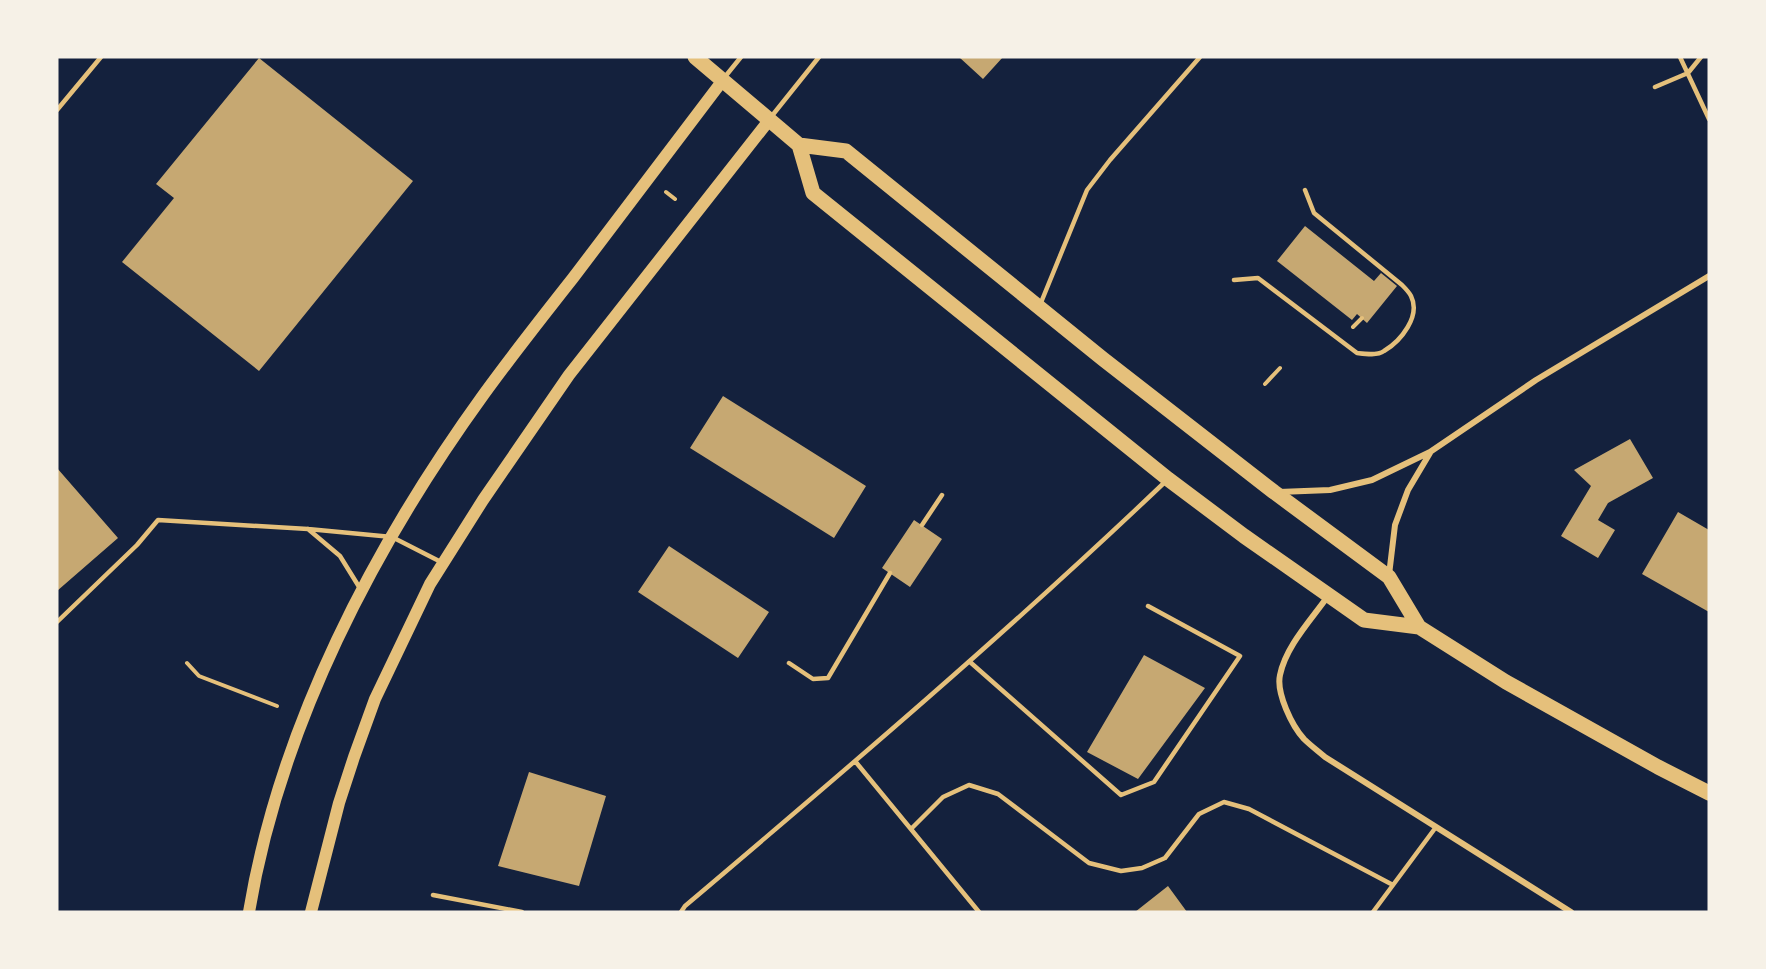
<svg xmlns="http://www.w3.org/2000/svg" width="1766" height="969" viewBox="0 0 1766 969" font-family="Jost,sans-serif">
	<style>
		.building { fill: #c6a872 }
		.lines { fill: none; stroke-linecap: round; stroke-linejoin: round }
		.path { stroke: #e5c07b; stroke-width: 4 }
		.service { stroke: #e5c07b; stroke-width: 4.5 }
		.minor { stroke: #e5c07b; stroke-width: 6 }
		.secondary { stroke: #e5c07b; stroke-width: 12 }
		.primary { stroke: #e5c07b; stroke-width: 15 }
	</style>
	<rect width="100%" height="100%" fill="#14213d"/>
	<path class="building" d="M 959,57 L 1003,57 L 983,79 Z
		M 259,58 L 413,181 L 259,371 L 122,262 L 174,198 L 156,184 Z
		M 1305,226 L 1374,281 L 1381,273 L 1397,286 L 1367,323 L 1357,314 L 1352,320 L 1277,261 Z
		M 723,396 L 866,486 L 834,538 L 690,448 Z
		M 1630,439 L 1653,478 L 1608,503 L 1598,520 L 1615,530 L 1598,558 L 1561,536 L 1591,486 L 1574,470 Z
		M 57,468 L 118,538 L 57,591 Z
		M 1678,512 L 1709,530 L 1709,612 L 1642,574 Z
		M 914,520 L 942,539 L 910,587 L 882,568 Z
		M 669,546 L 769,612 L 738,658 L 638,592 Z
		M 1144,655 L 1205,688 L 1138,779 L 1087,752 Z
		M 529,772 L 606,796 L 579,886 L 498,866 Z
		M 1168,886 L 1187,912 L 1135,912 Z"/>
	<g class="lines">
		<path class="path" d="M 666,192 L 675,199
			M 1353,327 L 1362,318
			M 1265,384 L 1280,368
			M 187,663 L 199,676 L 277,706"/>
		<path class="service" d="M 1680,57 L 1709,119
			M 724,78 L 741,57
			M 1655,87 L 1688,73 L 1701,57
			M 57,110 L 101,57
			M 771,117 L 819,57
			M 1234,280 L 1258,278 L 1357,353 C 1365,354 1377,356 1384,351 C 1401,341 1421,316 1411,296 C 1409,292 1405,288 1402,285 L 1314,213 L 1305,190
			M 1040,305 L 1087,190 L 1110,160 L 1200,57
			M 922,525 L 942,495
			M 308,529 L 340,556 L 361,590
			M 57,622 L 137,545 L 158,520 L 308,529 L 392,537 L 441,562
			M 970,662 L 1121,795 L 1154,782 L 1240,656 L 1148,606
			M 789,663 L 813,679 L 828,678 L 890,573
			M 855,761 L 979,912
			M 911,829 L 943,797 L 969,785 L 998,794 L 1089,863 L 1121,871 L 1142,868 L 1165,858 L 1199,814 L 1224,802 L 1249,809 L 1393,885
			M 433,895 L 522,912
			M 681,912 L 685,906 C 848,768 1011,629 1166,481
			M 1373,912 L 1436,827"/>
		<path class="minor" d="M 1279,492 L 1330,490 L 1372,480 L 1430,452 L 1536,380 L 1709,276
			M 1389,575 L 1395,525 L 1408,490 L 1430,453
			M 1328,596 C 1311,620 1286,646 1280,675 C 1276,693 1292,726 1304,739 C 1310,745 1318,751 1325,757 L 1571,912"/>
		<path class="secondary" d="M 249,912 C 280,726 374,546 484,394 C 513,354 543,316 573,278 C 623,212 673,146 723,80
			M 311,912 L 339,803 L 354,757 L 375,699 L 430,584 L 483,500 L 569,375 L 770,119"/>
		<path class="primary" d="M 695,57 L 799,145 L 813,193 L 1168,479 L 1244,536 L 1364,620 L 1419,627 L 1506,682 L 1658,767 L 1709,793
			M 799,145 L 846,151 L 1103,359 L 1274,492 L 1389,577 L 1419,627"/>
	</g>
	<rect width="1766" height="969" fill="none" stroke="#f6f1e7" stroke-width="117"/>
</svg>
